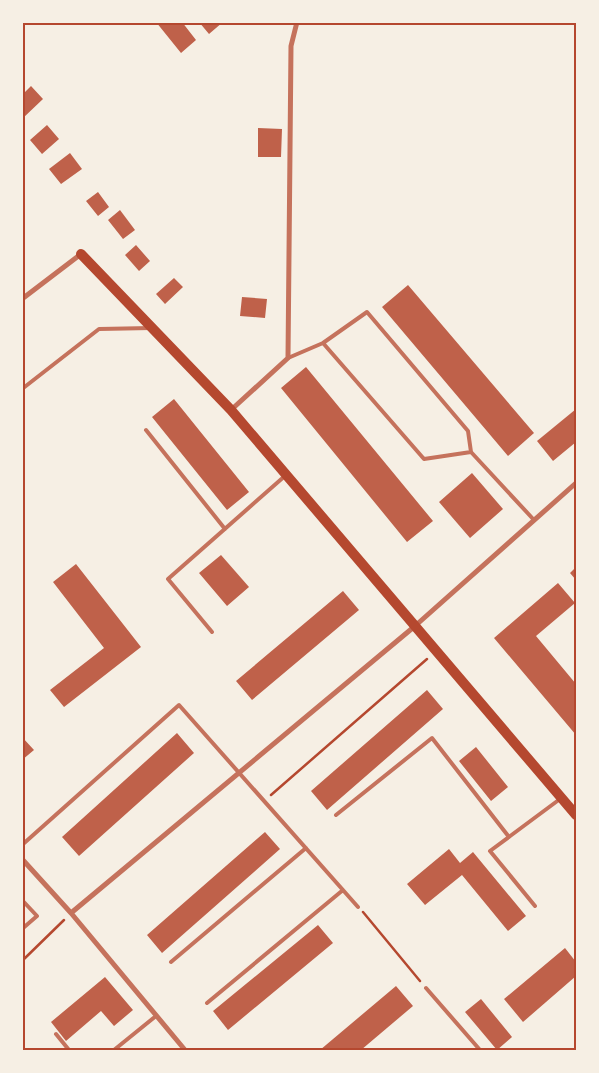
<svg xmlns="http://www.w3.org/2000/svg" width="599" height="1073" viewBox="0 0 599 1073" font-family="'Open Sans',sans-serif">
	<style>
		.building { fill: #bf614a }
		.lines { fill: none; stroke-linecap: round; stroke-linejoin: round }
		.path { stroke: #b5482f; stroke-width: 2.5 }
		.service { stroke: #c5725c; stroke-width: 4 }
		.minor { stroke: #c5725c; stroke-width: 5 }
		.secondary { stroke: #b5482f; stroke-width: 10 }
		.neatline { fill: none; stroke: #b5482f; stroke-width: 2 }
	</style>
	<rect width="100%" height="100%" fill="#f6efe4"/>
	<path class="building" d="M 156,22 L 182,22 L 196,40 L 181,53 Z
		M 199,22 L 223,22 L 209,34 Z
		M 31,86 L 43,99 L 22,119 L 22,95 Z
		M 47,125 L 59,139 L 42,154 L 30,140 Z
		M 258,128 L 282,129 L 281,157 L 258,157 Z
		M 70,153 L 82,169 L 61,184 L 49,169 Z
		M 98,192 L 109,207 L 98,216 L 86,201 Z
		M 120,210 L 135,230 L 123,239 L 108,220 Z
		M 136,245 L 150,261 L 139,271 L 125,255 Z
		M 174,278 L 183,287 L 165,304 L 156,294 Z
		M 408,285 L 534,433 L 508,456 L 382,307 Z
		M 242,297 L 267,299 L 265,318 L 240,316 Z
		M 306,367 L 433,521 L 407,542 L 281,388 Z
		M 174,399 L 249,492 L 227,510 L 152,417 Z
		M 576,409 L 576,442 L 553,461 L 537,441 Z
		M 472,473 L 503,509 L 470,538 L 439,502 Z
		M 221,555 L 249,587 L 227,606 L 199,573 Z
		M 76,564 L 141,647 L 64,707 L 50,690 L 104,648 L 53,582 Z
		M 576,567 L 576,580 L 570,573 Z
		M 558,583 L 575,603 L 536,636 L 576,684 L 576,735 L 494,638 Z
		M 343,591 L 359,610 L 252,700 L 236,681 Z
		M 427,690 L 443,709 L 327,810 L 311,791 Z
		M 177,733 L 194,753 L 79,856 L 62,837 Z
		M 22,737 L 34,750 L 22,760 Z
		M 476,747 L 508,787 L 491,801 L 459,761 Z
		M 265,832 L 280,849 L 162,953 L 147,935 Z
		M 449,849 L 460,863 L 473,852 L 526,916 L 508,931 L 462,875 L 425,905 L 407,884 Z
		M 318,925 L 333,943 L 228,1030 L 213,1011 Z
		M 565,948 L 576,962 L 576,976 L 523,1022 L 504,999 Z
		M 105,977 L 133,1010 L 114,1026 L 101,1011 L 66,1041 L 51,1022 Z
		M 396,986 L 413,1006 L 361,1050 L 320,1050 Z
		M 481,999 L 512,1037 L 497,1050 L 465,1012 Z"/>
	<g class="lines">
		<path class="path" d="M 271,795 L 427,659
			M 363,912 L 420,981
			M 22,961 L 64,920"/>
		<path class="service" d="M 323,343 L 367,312 L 468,431 L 471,452
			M 288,358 L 323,343 L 424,459 L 471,452 L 534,520
			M 22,389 L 99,329 L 151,328
			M 146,430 L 225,529
			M 212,632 L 168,579 L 286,475
			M 336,815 L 432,738 L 509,837
			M 22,845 L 179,705 L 358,907
			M 22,900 L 37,916 L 22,929
			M 535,906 L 490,851 L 560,799
			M 171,962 L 306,848
			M 426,988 L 480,1050
			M 207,1003 L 343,890
			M 56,1034 L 69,1050
			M 114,1050 L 156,1016"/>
		<path class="minor" d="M 22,299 L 81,254
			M 231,410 L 288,358 L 291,46 L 297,22
			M 22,859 L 71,913 L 185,1050
			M 71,913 L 415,626 L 576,483"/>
		<path class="secondary" d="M 81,254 L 231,410 L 576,815"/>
	</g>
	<rect width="599" height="1073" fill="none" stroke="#f6efe4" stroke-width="48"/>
	<rect x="24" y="24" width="551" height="1025" class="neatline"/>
</svg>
